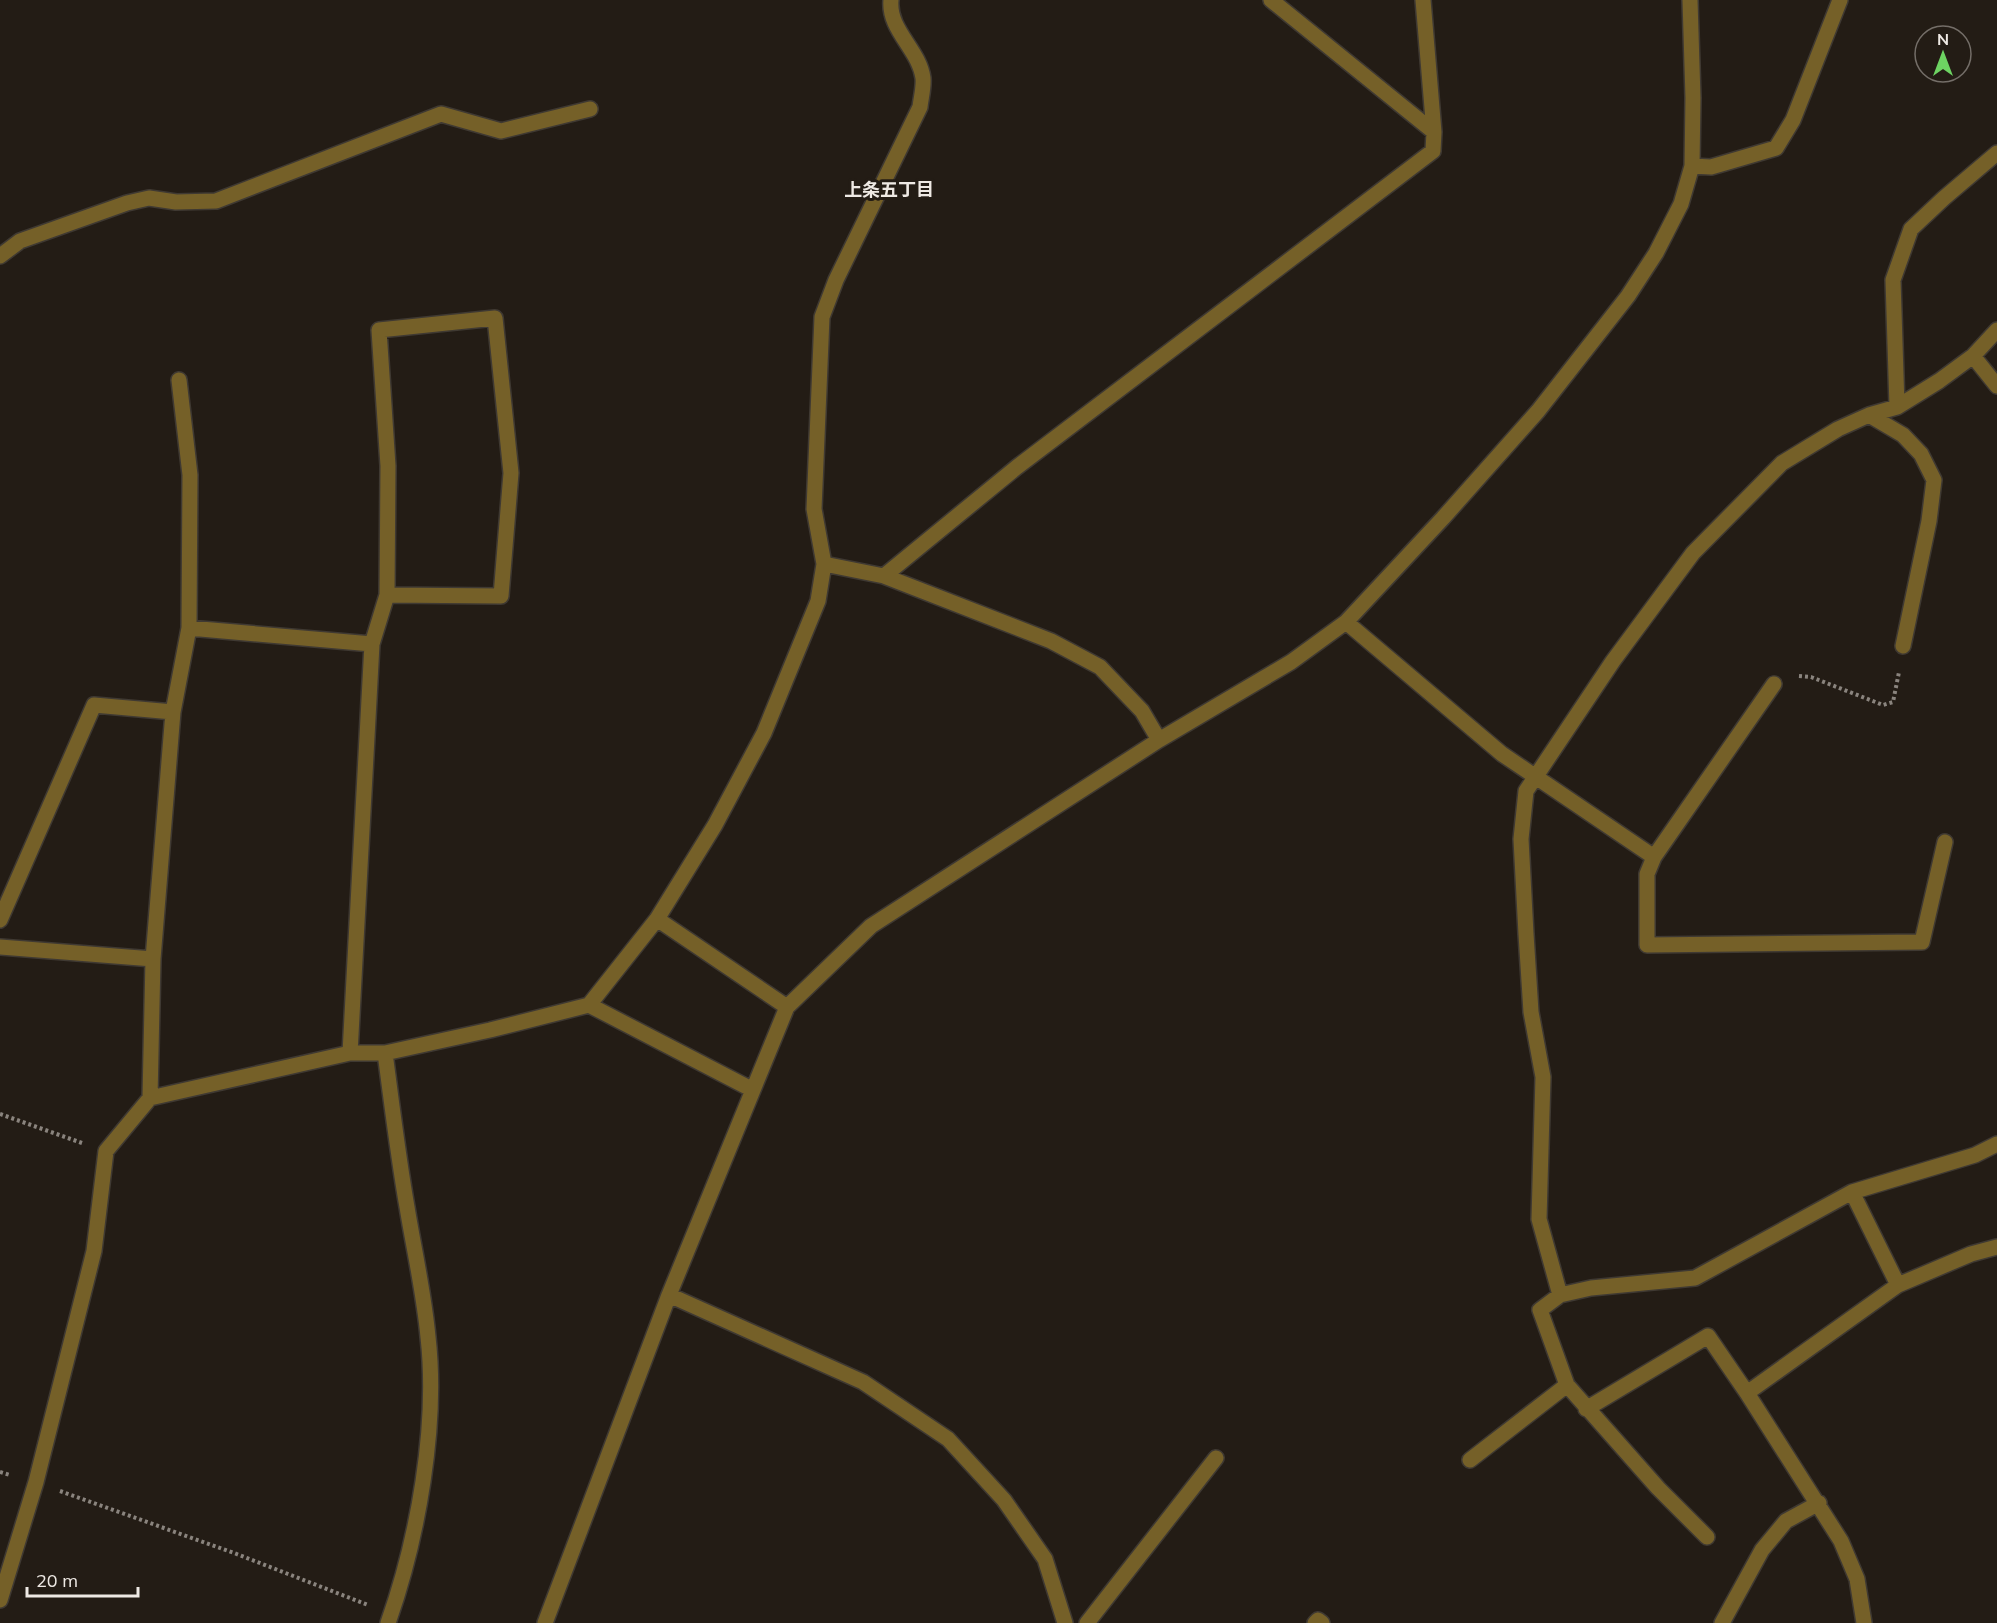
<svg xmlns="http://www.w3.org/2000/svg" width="1997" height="1623" viewBox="0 0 1997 1623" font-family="Mulish,'Noto Sans JP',sans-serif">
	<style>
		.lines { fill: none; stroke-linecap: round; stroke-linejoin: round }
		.minor-casing { stroke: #3f3932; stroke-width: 18 }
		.path { stroke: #8a847e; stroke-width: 4; stroke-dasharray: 3 3; stroke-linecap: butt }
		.minor { stroke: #756028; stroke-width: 15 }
		.labels { text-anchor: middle; stroke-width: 6; stroke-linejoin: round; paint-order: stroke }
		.neighbourhood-label { font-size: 18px; font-weight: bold; fill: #eee9e4; stroke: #231c15 }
	</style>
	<rect width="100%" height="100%" fill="#231c15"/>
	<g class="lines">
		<g class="minor-casing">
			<path id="minor" d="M 1271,0 L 1434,132
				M 1692,166 L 1711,167 L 1776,148 L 1793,120 L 1840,0
				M 0,256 L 20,241 L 127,203 L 149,198 L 176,202 L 216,201 L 441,114 L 501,131 L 590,109
				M 1973,356 L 1997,386
				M 1897,407 L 1893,280 L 1911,229 L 1944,198 L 1997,153
				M 1869,415 L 1897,407 L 1939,381 L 1973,356 L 1997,330
				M 824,564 L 884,576 L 1051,641 L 1100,667 L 1142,711 L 1159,740
				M 884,576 L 1017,467 L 1433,151 L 1434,132 L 1423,0
				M 1346,622 L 1502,754 L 1654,857
				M 189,628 L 372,644
				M 1774,684 L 1654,857 L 1647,874 L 1647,945 L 1922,942 L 1945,842
				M 657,919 L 715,825 L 764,733 L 818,601 L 824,564 L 814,509 L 822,317 L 836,280 L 920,107 C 921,98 924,87 923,78 C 919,49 888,30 891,0
				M 0,920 L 94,705 L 173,712
				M 0,947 L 153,959
				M 589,1005 L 753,1090
				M 350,1053 L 372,644 L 387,595 L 388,466 L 379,330 L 495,318 L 511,473 L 501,596 L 387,595
				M 385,1053 C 392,1105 398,1156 407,1207 C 414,1250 424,1293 428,1337 C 438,1426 418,1538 388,1623
				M 150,1098 L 153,959 L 173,712 L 189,628 L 190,475 L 179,380
				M 1852,1192 L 1898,1285
				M 669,1295 L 863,1382 L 948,1439 L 1004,1500 L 1045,1559 L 1065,1623
				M 1560,1295 L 1539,1219 L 1543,1077 L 1531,1012 L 1526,934 L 1521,839 L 1526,791 L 1613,661 L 1693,553 L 1782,463 L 1838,429 L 1869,415 L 1903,435 L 1921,454 L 1934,480 L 1929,521 L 1903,646
				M 1567,1385 L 1540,1310 L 1560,1295 L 1591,1288 L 1695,1278 L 1852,1192 L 1975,1155 L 1997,1144
				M 1747,1393 L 1898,1285 L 1971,1254 L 1997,1247
				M 1586,1409 L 1708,1336 L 1747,1393 L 1841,1541 L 1857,1579 L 1864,1623
				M 1470,1460 L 1567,1385 L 1658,1488 L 1707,1537
				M 0,1600 L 36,1482 L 94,1251 L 106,1151 L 150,1098 L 350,1053 L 385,1053 L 490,1030 L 589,1005 L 657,919 L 787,1007
				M 545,1623 L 669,1295 L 787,1007 L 871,926 L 1159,740 L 1291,662 L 1346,622 L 1443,518 L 1538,411 L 1628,296 L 1656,253 L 1681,204 L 1692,166 L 1693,98 L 1690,0
				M 1087,1623 L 1216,1458
				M 1315,1623 L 1318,1620 L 1322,1623
				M 1722,1623 L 1762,1550 L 1786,1521 L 1819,1503"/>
		</g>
		<path class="path" d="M 1799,676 L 1811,677 L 1883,705 L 1893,702 L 1899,672
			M 0,1114 L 82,1143
			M 0,1472 L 10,1475
			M 60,1491 L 234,1553 L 368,1605"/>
		<use href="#minor" class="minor"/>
	</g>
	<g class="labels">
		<g class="neighbourhood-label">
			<text x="889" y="196">上条五丁目</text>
		</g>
	</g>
	<g transform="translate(1943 54)"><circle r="28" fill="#231c15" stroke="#746e68" stroke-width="1.5"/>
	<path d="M0-4.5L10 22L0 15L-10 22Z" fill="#6dd362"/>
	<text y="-9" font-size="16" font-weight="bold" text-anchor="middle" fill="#eee9e4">N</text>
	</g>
	<path d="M27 1587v9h111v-9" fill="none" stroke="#eee9e4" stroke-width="3"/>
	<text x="36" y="1587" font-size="18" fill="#eee9e4" stroke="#231c15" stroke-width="4.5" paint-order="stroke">20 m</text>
</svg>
